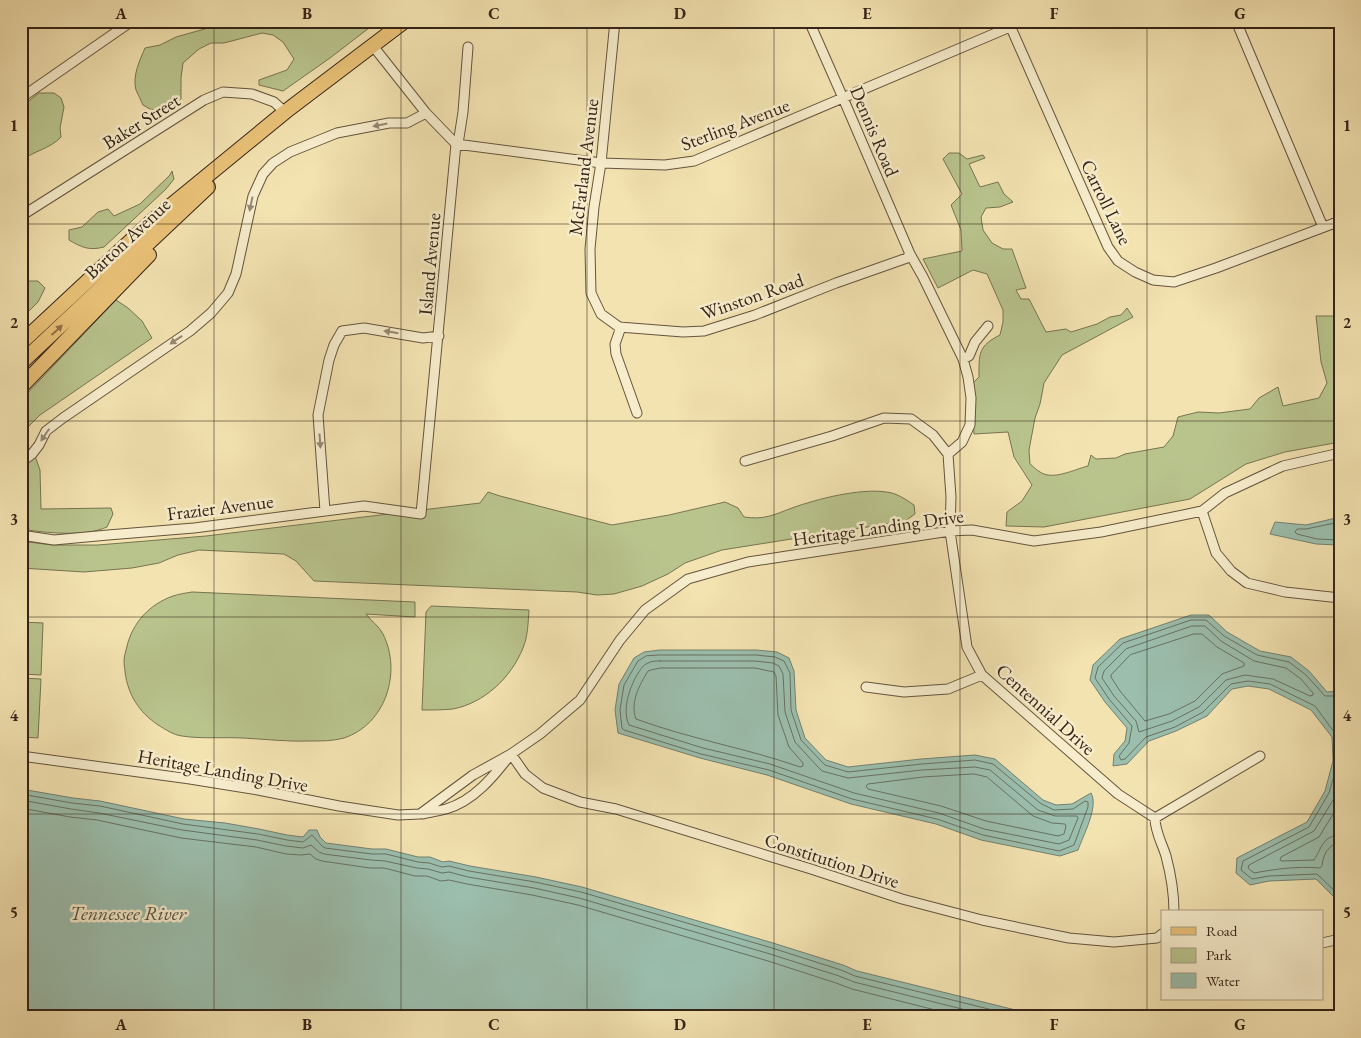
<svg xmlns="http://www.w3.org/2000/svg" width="1361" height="1038" viewBox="0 0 1361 1038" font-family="'EB Garamond',serif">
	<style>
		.green { fill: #b9c48d; stroke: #777452 }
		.water { fill: #9bbead; stroke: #728071 }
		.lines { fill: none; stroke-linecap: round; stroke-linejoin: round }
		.shore { stroke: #687162; stroke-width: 1 }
		.street-casing { stroke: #64543e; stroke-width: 11 }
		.primary-casing { stroke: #352418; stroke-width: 16 }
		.street { stroke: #f7edcc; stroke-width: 9 }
		.primary { stroke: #eac278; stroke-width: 14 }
		.oneway { fill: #968872 }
		.oneway2 { fill: #907348 }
		.grid { fill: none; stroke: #352418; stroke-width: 1; stroke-opacity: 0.55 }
		.labels { text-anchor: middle; stroke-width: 5; stroke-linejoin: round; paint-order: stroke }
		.street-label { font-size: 19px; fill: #352418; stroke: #f7edcc }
		.water-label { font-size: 20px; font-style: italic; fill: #545245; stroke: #f7edcc }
		.neatline { fill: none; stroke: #352418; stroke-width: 2 }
		.grid-label { font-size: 16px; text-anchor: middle; font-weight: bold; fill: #352418 }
	</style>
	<rect width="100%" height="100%" fill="#f3e3b1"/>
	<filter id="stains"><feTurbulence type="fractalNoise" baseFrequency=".004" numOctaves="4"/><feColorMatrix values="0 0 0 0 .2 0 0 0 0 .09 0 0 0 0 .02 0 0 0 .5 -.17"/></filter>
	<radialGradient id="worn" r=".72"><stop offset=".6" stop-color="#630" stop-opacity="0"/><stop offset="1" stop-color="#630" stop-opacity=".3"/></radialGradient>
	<path class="green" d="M 233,21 L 381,21 L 369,28 L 330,58 L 283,91 L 259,85 L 259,80 L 287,70 L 294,59 L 283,42 L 273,35 L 262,33 L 224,43 L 211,43 L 199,49 L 183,63 L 181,78 L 181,99 L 161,111 L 150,109 L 143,105 C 141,100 138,95 136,90 C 132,76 140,60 145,48 L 160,45 L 176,37 Z
		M 39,93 L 54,93 L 61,98 L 64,107 L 60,128 L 61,137 C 50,149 33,151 21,161 L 21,107 Z
		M 949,153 L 959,153 L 967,159 L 983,155 L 985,158 L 969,164 L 980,187 L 998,182 L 1004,194 L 1013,202 L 1000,207 L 986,208 L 981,217 L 983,230 L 992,243 L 1003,249 L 1012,249 L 1026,288 L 1016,290 L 1021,299 L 1029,299 L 1046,332 L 1066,329 L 1071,332 L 1097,324 L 1110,317 L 1121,315 L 1127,308 L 1133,317 L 1062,355 L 1044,383 L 1040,404 L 1035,418 L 1029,450 L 1030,464 C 1033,466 1036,470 1040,472 C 1053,481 1075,469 1088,466 L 1091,455 L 1096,459 L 1116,458 L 1125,454 L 1164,447 L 1173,436 L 1178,417 L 1198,412 L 1219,413 L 1250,409 L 1259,398 L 1278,387 L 1283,406 L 1319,398 L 1327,383 L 1321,362 L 1316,316 L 1340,316 L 1340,442 L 1285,452 L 1246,464 L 1190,499 L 1044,527 L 1006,526 L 1007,512 L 1022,501 L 1032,485 L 1014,457 L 1008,432 L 974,434 L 972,384 L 979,377 C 979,354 978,346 1000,335 L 1003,322 L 1003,310 L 987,274 L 973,270 L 938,288 L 923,259 L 962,251 L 961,230 L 951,205 L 962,194 L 943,159 Z
		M 172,171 L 174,179 L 166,189 L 104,247 C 89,251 81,247 69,240 L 69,230 L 82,227 L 98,212 L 108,209 L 114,216 L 140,204 L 170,175 Z
		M 21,281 L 38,281 L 45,288 L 38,302 L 21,319 Z
		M 116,300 L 128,308 L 142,321 L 152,338 L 40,415 L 21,434 L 21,400 Z
		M 35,456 L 40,470 L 41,509 L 111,508 L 113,514 L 107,527 C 85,537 46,533 21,529 L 21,468 Z
		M 488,492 L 500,496 L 612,525 L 669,515 L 725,502 L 738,508 L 744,517 C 765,520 773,515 792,508 C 817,499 860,488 886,492 C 897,493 905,499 914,505 L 915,514 L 905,521 L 722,550 L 685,563 L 668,574 L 642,586 L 614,594 L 597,595 L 577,592 L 314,581 L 296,561 L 284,554 L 199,550 L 178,555 L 159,563 L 132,568 L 84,572 L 21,568 L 21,541 L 52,545 L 98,545 L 206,536 L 480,503 Z
		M 192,592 L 415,602 L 415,617 L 366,614 C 371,621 379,626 383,634 C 402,672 386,724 344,738 C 333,741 322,741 311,741 C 288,742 265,739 242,738 C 223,737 201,739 182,736 C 173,735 165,729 158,725 C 139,712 128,695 125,672 C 125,669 124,665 124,661 C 124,656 126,651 127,646 C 133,622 150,604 173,596 C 179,594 186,593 192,592 Z
		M 431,606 L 529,610 C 528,623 528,636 523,648 C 511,678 484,703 453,709 C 443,710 432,710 422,710 L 426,612 Z
		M 21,622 L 43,623 L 41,675 L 21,674 Z
		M 21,678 L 41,679 L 38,738 L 21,737 Z"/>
	<path class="water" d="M 1340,517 L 1340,544 L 1337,545 L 1316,544 L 1270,534 L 1275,522 L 1306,525 Z
		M 1191,615 L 1209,615 L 1227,632 L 1260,651 L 1291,657 L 1309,671 L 1327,692 L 1340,691 L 1340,849 L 1333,864 L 1338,879 L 1340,881 L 1340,903 L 1316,879 L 1269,881 L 1250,885 L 1236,873 L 1237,858 L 1307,822 L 1325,791 L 1333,761 L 1332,737 L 1311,710 L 1269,689 L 1248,686 L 1232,689 L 1207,716 L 1176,731 L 1149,741 L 1127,764 L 1113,766 L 1114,754 L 1125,741 L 1127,728 L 1105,702 L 1090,680 L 1093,665 L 1120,639 Z
		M 660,650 L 756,650 L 777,652 L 789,658 L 794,671 L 796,710 L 805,738 L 826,760 L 848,767 L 921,759 L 975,755 L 995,759 L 1043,800 L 1056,805 L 1072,804 L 1091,793 C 1099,806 1083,836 1078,850 L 1060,856 L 981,840 L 936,824 L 851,804 L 767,775 L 700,758 L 618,733 L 615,710 L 619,684 L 634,658 L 644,652 Z
		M 21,789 L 73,798 L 100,801 L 184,819 L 225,823 L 259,829 L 287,835 L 303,837 L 309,830 L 317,830 L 320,837 L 326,843 L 372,849 L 386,849 L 418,857 L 430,857 L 443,862 L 449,861 L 470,866 L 536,877 L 582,887 L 773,943 L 843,965 L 857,971 L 1044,1017 L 21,1017 Z"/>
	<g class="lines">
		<path class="shore" d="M 1340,522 L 1306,529 L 1297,529 L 1295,532 L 1297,534 L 1317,539 L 1340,540
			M 1192,626 L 1205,626 L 1221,641 L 1254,661 L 1286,668 L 1301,679 L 1313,693 L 1313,695 L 1310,696 L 1273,679 L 1245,675 L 1226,680 L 1199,707 L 1172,721 L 1139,732 L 1136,721 L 1114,696 L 1102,678 L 1104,671 L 1126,649 Z
			M 1194,634 L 1202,634 L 1217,647 L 1244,663 L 1244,666 L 1222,674 L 1195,701 L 1169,714 L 1145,721 L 1120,691 L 1111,677 L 1111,675 L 1130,655 Z
			M 660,655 L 756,655 L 775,657 L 784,661 L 790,673 L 791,710 L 801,740 L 825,765 L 848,772 L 922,764 L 975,760 L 993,764 L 1040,803 L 1054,810 L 1073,809 L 1085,801 L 1088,802 L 1088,807 L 1074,845 L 1059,851 L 983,835 L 937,819 L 852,799 L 769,770 L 701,754 L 624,730 L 622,728 L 620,710 L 624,685 L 638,661 L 646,656 Z
			M 660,661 L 755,661 L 773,663 L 779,666 L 783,674 L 785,712 L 795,742 L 818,767 L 822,771 L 848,778 L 922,770 L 975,767 L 990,770 L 1038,810 L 1055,816 L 1077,816 L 1078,818 L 1069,840 L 1059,844 L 984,829 L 939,813 L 854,793 L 770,764 L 703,748 L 629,725 C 622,710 629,689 637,675 C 640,670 643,665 648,663 C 651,661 656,661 660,661 Z
			M 661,668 L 755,668 L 774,672 L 776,676 L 778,715 L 789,747 L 803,763 L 803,766 L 800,767 C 746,748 690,739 636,719 C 630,702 639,686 648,671 L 651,670 Z
			M 1340,696 L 1325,696 L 1306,675 L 1289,662 L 1257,655 L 1224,636 L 1206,620 L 1191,620 L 1123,643 L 1098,667 L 1095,678 L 1109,699 L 1132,726 L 1129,743 L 1119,756 L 1121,760 L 1125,759 L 1146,737 L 1175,727 L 1203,712 L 1231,684 L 1248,681 L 1270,684 L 1315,706 L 1337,736 L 1338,762 L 1329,793 L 1309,827 L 1243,861 L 1241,870 L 1252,879 L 1269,876 L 1317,874 L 1340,896
			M 974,774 L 987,777 L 1033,816 L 1052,823 L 1065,824 L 1066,826 L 1064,834 L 1058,836 L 986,821 L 941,806 L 868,789 L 866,786 L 868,784 L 923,777 Z
			M 1340,779 L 1335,797 L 1314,831 L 1249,865 L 1248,868 L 1254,873 C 1275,869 1298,866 1320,868 L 1322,866 C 1323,855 1328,844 1340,843
			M 21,794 L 72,803 L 100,806 L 183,824 L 258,834 L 287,840 L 303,842 L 312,835 L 322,846 L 325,848 L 372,854 L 386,854 L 418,862 L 429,863 L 442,867 L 449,866 L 469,871 L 535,882 L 581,892 L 772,948 L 841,970 L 855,976 L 1021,1017
			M 21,800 L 71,809 L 99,813 L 182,830 L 257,840 L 286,846 L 303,848 L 311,845 L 319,852 L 324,854 L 371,860 L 385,861 L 417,868 L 428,869 L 442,873 L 449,872 L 468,877 L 534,888 L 579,898 L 770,954 L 839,976 L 854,982 L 994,1017
			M 1340,803 L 1319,837 L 1281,857 L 1280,860 L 1282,861 L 1314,860 C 1322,848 1322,836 1340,835
			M 21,808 L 70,817 L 97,820 L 181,838 L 256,847 L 286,854 L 301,855 L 310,854 L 316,859 L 322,861 L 370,868 L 384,868 L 415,876 L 427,876 L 441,881 L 449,880 L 467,884 L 532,895 L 578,905 L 768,961 L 836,983 L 852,989 L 963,1017"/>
		<g class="street-casing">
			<path id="street" d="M 615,21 L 601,163 L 594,207 L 590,249 L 591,293 L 601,314 L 619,327 L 683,332 L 704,331 L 755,315 L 836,283 L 907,258 L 910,254
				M 809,21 L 843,98 L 910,254 L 923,277 L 963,359 L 968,377 L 971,398 L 970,425 L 962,442 L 948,454
				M 1008,21 L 1108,247 L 1118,261 L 1135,272 L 1153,280 L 1174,282 L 1216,268 L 1340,221
				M 1236,21 L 1323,227
				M 21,98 L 132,21
				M 456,144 L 601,163 L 665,165 L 694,161 L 1010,27
				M 458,144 L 463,112 L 468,47
				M 21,216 L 204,100 L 223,92 L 252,94 L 274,102 L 285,112
				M 621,327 L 615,344 L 616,354 L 637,413
				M 963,359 L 969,356 L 975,342 L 988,326
				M 745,461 L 832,436 L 884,418 L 911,419 L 933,435 L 948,454 L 951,497 L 950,531 L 967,647 L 982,675 L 1118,794 L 1155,818 C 1155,832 1162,843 1166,856 C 1171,875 1174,893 1174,912
				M 21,462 L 32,454 L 39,445 L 46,431 L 63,418 L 190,331 L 211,313 L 228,293 L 236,274 L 253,196 L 263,174 L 273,163 L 290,152 L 337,133 L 389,123 L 407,123 L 426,113
				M 325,511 L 318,415 L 329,360 L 334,345 L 342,331 L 364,328 L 423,338 L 439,336
				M 1202,511 L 1216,553 L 1231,571 L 1247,583 L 1285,592 L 1340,598
				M 21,535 L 54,540 L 108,535 L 194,528 L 364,506 L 421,514 L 456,144 L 426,113 L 373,46
				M 866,687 L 904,692 L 948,689 L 982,675
				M 21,756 L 190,779 L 258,790 L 339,806 L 398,815 L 420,814 L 473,775 L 511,754 L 540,734 L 580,700 L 620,640 L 645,610 L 688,579 L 748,562 L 950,531 L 972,530 L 1034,541 L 1101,532 L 1202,511 L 1225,493 L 1283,466 L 1340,453
				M 423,814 C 431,812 439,811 446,809 C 474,801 494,776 511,754 L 525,774 L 543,788 L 580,802 L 616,809 L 811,869 L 902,899 L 982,920 L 1069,938 L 1114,942 L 1157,938 L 1162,934
				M 1155,818 L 1260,756
				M 1322,943 L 1340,939"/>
		</g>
		<g class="primary-casing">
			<path id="primary" d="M 21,343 L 152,221 L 285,112 L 405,21
				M 21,363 L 208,187
				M 21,387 L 149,255"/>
		</g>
		<use href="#street" class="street"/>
		<use href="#primary" class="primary"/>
	</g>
	<defs><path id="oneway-solid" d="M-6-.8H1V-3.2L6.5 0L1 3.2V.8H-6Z" transform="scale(1.25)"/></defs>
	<g class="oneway">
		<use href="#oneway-solid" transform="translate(380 125) rotate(169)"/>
		<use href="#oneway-solid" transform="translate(251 204) rotate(102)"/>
		<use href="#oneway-solid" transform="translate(391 332) rotate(-171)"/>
		<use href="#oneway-solid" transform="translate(176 340) rotate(146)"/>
		<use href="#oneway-solid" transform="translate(45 435) rotate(124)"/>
		<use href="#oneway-solid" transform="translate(320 441) rotate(86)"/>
	</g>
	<use class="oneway2" href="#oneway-solid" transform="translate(57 330) rotate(-43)"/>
	<path class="grid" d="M 214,21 L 214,1017M 401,21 L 401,1017M 587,21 L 587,1017M 774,21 L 774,1017M 960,21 L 960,1017M 1147,21 L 1147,1017M 21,224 L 1340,224M 21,421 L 1340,421M 21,617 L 1340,617M 21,814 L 1340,814"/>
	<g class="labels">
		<g class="street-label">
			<text transform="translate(141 121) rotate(-32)" y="7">Baker Street</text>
			<text transform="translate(735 124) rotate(-21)" y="7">Sterling Avenue</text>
			<text transform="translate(875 131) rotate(67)" y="7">Dennis Road</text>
			<text transform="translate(583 167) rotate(-83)" y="7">McFarland Avenue</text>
			<text transform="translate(1107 202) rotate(64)" y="7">Carroll Lane</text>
			<text transform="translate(127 238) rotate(-43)" y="7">Barton Avenue</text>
			<text transform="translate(429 264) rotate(-85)" y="7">Island Avenue</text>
			<text transform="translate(752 296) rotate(-19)" y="7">Winston Road</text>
			<text transform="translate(220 507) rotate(-7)" y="7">Frazier Avenue</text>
			<text transform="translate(878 527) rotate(-8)" y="7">Heritage Landing Drive</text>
			<text transform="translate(1046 709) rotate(42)" y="7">Centennial Drive</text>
			<text transform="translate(223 770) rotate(10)" y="7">Heritage Landing Drive</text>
			<text transform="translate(832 860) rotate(18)" y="7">Constitution Drive</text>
		</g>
		<g class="water-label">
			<text x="128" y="920">Tennessee River</text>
		</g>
	</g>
	<rect width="1361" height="1038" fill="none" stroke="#f3e3b1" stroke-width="55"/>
	<rect x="1161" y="910" width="162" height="90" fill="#f7edcc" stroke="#a99d84"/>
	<rect x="1171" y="927" width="25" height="8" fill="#eac278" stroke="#a99d84"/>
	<text x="1206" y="936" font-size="15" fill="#352418">Road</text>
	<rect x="1171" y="948" width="25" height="15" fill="#b9c48d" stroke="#a99d84"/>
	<text x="1206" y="960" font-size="15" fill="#352418">Park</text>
	<rect x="1171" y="973" width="25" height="15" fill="#9bbead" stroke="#a99d84"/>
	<text x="1206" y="986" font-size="15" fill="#352418">Water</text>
	<rect x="28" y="28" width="1306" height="982" class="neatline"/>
	<g class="grid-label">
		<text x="121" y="19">A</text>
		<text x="307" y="19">B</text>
		<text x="494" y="19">C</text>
		<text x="680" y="19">D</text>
		<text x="867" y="19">E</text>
		<text x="1054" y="19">F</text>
		<text x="1240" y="19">G</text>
		<text x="14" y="131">1</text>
		<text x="1347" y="131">1</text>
		<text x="14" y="328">2</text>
		<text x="1347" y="328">2</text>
		<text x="14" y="525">3</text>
		<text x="1347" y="525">3</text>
		<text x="14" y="721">4</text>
		<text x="1347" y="721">4</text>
		<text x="14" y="918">5</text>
		<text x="1347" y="918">5</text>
		<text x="121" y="1030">A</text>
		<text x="307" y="1030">B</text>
		<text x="494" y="1030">C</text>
		<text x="680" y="1030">D</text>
		<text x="867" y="1030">E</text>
		<text x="1054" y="1030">F</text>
		<text x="1240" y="1030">G</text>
	</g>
	<rect width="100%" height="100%" filter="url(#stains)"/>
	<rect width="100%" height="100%" fill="url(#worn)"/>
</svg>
